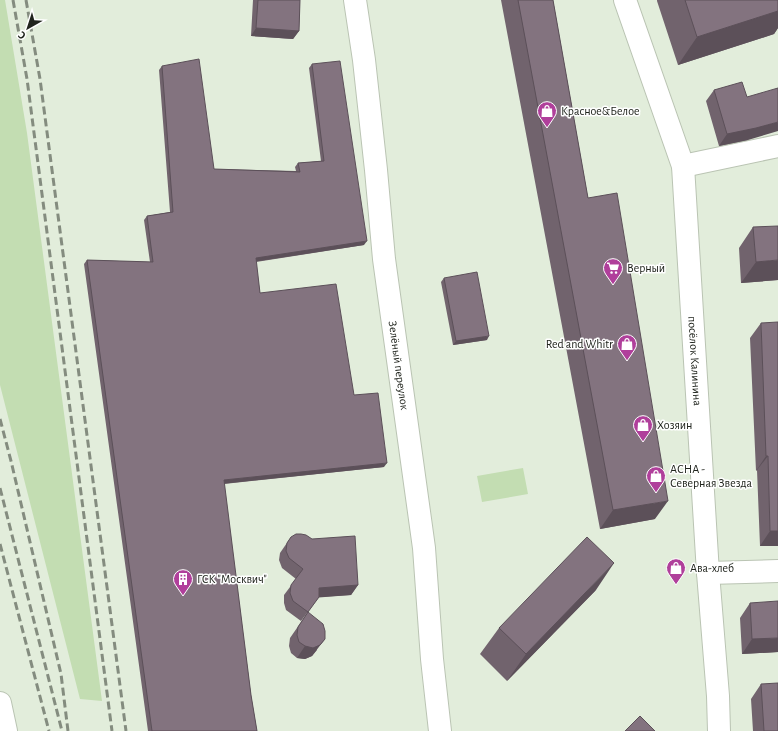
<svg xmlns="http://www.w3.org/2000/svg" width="778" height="731" viewBox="0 0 778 731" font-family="'Alegreya Sans',sans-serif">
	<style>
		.green { fill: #c3ddb2 }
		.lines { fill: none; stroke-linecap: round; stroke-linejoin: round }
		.minor-casing { stroke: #bac4b3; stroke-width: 24 }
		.minor { stroke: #fff; stroke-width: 22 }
		.rail { stroke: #848c7f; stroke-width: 3; stroke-dasharray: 8 4; stroke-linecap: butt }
		.wall { fill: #71636d }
		.shaded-wall { fill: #5c5059 }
		.building { fill: #83737f; stroke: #5c5059 }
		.labels { text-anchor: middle; stroke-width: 3; stroke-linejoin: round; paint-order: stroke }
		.poi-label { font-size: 12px; fill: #20241d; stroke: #fff; text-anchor: start }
		.street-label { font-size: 12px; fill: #20241d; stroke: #fff }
	</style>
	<rect width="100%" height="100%" fill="#e2eddb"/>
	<path class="green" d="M 0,0 L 5,0 L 27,133 L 102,701 L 80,699 L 0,385 Z
		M 523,468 L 528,494 L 482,502 L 477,476 Z"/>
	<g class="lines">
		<g class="minor-casing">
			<g id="minor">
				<path id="s1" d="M 355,0 L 364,60 L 376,170 L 384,259 L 424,548 L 432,659 L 440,731"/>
				<path id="s2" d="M 625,0 L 683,166 L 708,573 L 718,696 L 719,731"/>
				<path d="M 683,166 L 778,146"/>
				<path d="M 708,573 L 778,571"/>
				<path d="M 0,703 L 6,731"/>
			</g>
		</g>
		<use href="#minor" class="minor"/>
		<path class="rail" d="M 13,0 L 27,79 L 112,731
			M 26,0 L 40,79 L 126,731
			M 0,419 L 11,461 L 61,674 L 68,731
			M 0,488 L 62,731
			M 0,544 L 49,731"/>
	</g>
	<path class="wall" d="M 253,0 L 300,0 L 299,31 L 293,39 L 251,36 Z
		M 501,0 L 553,0 L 588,198 L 655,519 L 600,529 Z
		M 657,0 L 778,0 L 778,28 L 774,34 L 678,65 L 657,1 Z
		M 312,64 L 364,245 L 256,262 L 260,293 L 354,395 L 384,467 L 224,484 L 251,695 L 257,731 L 148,731 L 84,264 L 87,260 L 150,262 L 144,220 L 147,216 L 170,212 L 159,70 L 162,66 L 214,169 L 296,171 L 295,167 L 298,163 L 321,161 L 309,68 Z
		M 714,90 L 748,140 L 719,146 L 706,101 Z
		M 753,227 L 778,280 L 741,283 L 739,248 Z
		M 444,278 L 487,340 L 453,345 L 441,282 Z
		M 761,323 L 778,546 L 760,546 L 757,470 L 756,471 L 750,338 Z
		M 291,537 L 358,585 L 351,595 L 319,597 L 301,621 L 286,610 L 284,603 L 284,595 L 296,579 L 282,568 L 279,560 L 280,553 Z
		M 596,590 L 507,681 L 480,654 L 499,628 Z
		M 750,603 L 778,652 L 742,654 L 740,618 Z
		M 308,612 L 317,650 L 312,656 L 305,659 L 297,658 L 291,653 L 289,646 L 290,638 Z
		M 761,684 L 778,731 L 753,731 L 751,699 Z"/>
	<path class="shaded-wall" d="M 778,11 L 778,28 L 774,34 L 678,65 L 697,37 Z
		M 256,28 L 299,31 L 293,39 L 251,36 Z
		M 778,122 L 778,131 L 748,140 L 719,146 L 727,134 Z
		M 367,241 L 364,245 L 253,262 L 256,258 Z
		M 778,260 L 778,280 L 741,283 L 756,262 Z
		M 489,336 L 487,340 L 453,345 L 456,341 Z
		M 766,456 L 768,456 L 757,470 L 756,471 Z
		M 387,463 L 384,467 L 221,484 L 224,480 Z
		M 668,501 L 655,519 L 600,529 L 613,510 Z
		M 770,531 L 778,531 L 778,546 L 760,546 Z
		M 614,563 L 596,590 L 507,681 L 526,654 Z
		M 358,585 L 351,595 L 312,598 L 319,588 Z
		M 778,638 L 778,652 L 742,654 L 752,639 Z
		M 325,639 L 312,656 L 305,659 L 297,658 L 305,646 Z"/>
	<path class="building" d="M 258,0 L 300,0 L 299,31 L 256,28 Z
		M 518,0 L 553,0 L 588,198 L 617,193 L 668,501 L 613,510 Z
		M 685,0 L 778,0 L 778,11 L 697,37 Z
		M 199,59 L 214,169 L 300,172 L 298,163 L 324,161 L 312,64 L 340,61 L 367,241 L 256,258 L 260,293 L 336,284 L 354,395 L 378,393 L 387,463 L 224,480 L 251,695 L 257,731 L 152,731 L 87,260 L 153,262 L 147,216 L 173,212 L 162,66 Z
		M 742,82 L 747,97 L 778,88 L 778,122 L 756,128 L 727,134 L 714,90 Z
		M 778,226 L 778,260 L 756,262 L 753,227 Z
		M 477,272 L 489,336 L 456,341 L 444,278 Z
		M 778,322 L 778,531 L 770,531 L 768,456 L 766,456 L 761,323 Z
		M 296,534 L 301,534 L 306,535 L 312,539 L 355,536 L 358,585 L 319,588 L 319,597 L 308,612 L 293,601 L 290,593 L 291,585 L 303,569 L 289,558 L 286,551 L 287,543 L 291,537 Z
		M 587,537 L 614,563 L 526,654 L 499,628 Z
		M 778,601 L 778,638 L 752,639 L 750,603 Z
		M 308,612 L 323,624 L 325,631 L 325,639 L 320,645 L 313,648 L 305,646 L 299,642 L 297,635 L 298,627 Z
		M 778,683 L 778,731 L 764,731 L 761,684 Z
		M 640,716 L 655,731 L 625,731 Z"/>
	<defs>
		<g id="shop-pin" transform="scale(1)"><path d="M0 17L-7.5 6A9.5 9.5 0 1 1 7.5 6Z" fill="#b03f9b" stroke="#fff"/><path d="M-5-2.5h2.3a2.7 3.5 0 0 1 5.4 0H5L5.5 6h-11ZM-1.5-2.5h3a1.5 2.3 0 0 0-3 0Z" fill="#fff"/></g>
		<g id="supermarket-pin" transform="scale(1)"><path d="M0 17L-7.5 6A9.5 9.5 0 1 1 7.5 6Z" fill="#b03f9b" stroke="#fff"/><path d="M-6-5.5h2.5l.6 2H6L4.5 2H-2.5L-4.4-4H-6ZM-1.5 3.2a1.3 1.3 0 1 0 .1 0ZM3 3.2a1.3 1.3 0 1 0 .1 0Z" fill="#fff"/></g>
		<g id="building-pin" transform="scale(1)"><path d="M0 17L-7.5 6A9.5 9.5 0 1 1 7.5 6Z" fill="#b03f9b" stroke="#fff"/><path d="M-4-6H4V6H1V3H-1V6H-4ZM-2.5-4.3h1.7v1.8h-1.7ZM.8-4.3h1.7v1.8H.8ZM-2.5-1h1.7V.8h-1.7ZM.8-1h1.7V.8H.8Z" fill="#fff"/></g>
	</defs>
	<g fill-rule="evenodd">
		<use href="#shop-pin" x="547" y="111"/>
		<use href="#supermarket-pin" x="613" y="268"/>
		<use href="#shop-pin" x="627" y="344"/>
		<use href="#shop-pin" x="643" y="425"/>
		<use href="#shop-pin" x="656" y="476"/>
		<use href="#shop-pin" x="676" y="568"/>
		<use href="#building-pin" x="183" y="579"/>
	</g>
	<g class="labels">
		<g class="poi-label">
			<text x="561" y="115">Красное&amp;Белое</text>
			<text x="627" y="272">Верный</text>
			<text x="613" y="348" text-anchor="end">Red and Whitr</text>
			<text x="657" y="429">Хозяин</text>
			<text x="670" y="473">АСНА -<tspan x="670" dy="14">Северная Звезда</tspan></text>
			<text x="690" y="572">Ава-хлеб</text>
			<text x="197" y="583">ГСК "Москвич"</text>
		</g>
		<g class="street-label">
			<text dy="4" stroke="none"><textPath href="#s2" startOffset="371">посёлок Калинина</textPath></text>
			<text dy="4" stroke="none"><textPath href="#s1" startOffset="368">Зелёный переулок</textPath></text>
		</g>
	</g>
	<g transform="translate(28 28) rotate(219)" stroke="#ffffff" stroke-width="3" paint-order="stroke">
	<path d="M0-3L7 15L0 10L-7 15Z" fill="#20241d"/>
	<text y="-6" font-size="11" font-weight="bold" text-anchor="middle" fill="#20241d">С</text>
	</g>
</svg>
